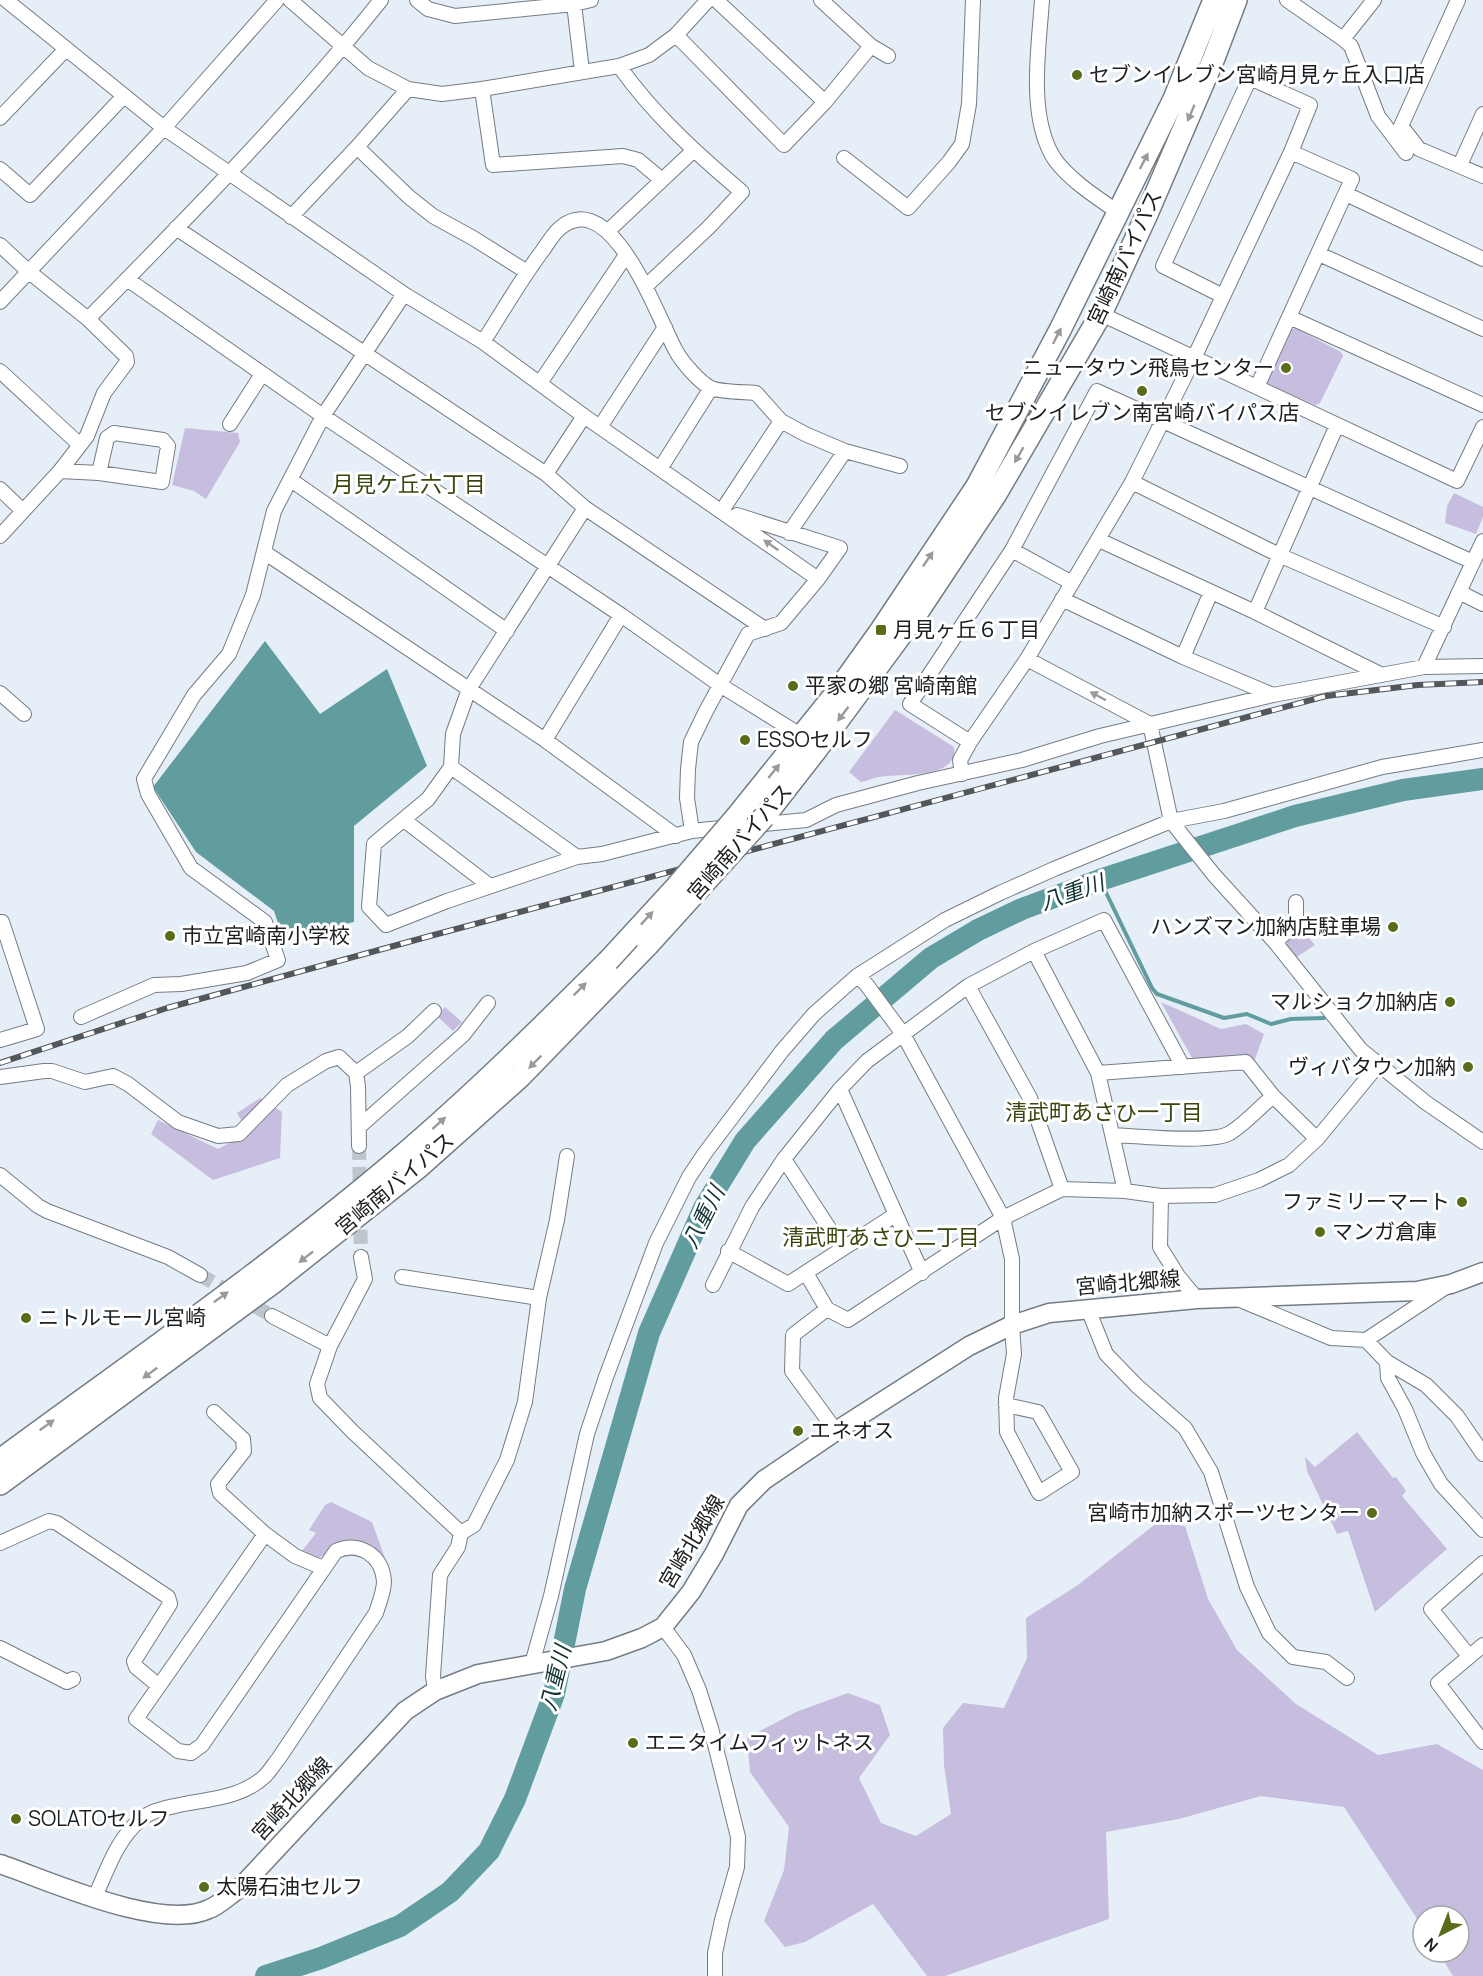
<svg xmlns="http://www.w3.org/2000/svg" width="1483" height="1976" viewBox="0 0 1483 1976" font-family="Manrope,'Noto Sans JP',sans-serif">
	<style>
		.green { fill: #c7bdde }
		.water { fill: #619d9f }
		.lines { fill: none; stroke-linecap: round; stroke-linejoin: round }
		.stream { stroke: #619d9f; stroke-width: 4 }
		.river { stroke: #619d9f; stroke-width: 22 }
		.minor-tunnel { stroke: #bec5cd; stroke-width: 14; stroke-dasharray: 14 7; stroke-linecap: butt }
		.minor-casing { stroke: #747c84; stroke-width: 16 }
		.major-casing { stroke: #747c84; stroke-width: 21 }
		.highway-casing { stroke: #747c84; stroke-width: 24 }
		.minor { stroke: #fff; stroke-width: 14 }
		.major { stroke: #fff; stroke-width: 18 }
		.highway { stroke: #fff; stroke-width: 21 }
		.rail-casing { stroke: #52575b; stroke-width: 6 }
		.rail { stroke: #fff; stroke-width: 4; stroke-dasharray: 11; stroke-linecap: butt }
		.highway-bridge-casing { stroke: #747c84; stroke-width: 24; stroke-linecap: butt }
		.highway-bridge { stroke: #fff; stroke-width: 21 }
		.oneway { fill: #999a9c }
		.poi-dot { fill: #596c19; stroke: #fff; stroke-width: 2 }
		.labels { text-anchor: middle; stroke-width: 6; stroke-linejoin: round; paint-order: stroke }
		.poi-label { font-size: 21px; fill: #1c1f22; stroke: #fff; text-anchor: start }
		.street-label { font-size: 21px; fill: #1c1f22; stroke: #fff }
		.neighbourhood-label { font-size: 22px; fill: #39460d; stroke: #fff }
		.water-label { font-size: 22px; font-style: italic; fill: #133233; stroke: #fff }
	</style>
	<rect width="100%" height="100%" fill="#e6eff8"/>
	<path class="green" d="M 1295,328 L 1341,352 L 1343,356 L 1320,403 L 1315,405 L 1266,384 L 1265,379 L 1289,330 Z
		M 185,428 L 238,433 L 240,442 L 206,499 L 194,491 L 172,485 Z
		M 1454,493 L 1483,507 L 1483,517 L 1476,534 L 1445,523 L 1447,506 Z
		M 895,710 L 954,747 C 959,780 900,773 879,777 C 873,778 867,781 861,782 L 849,772 Z
		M 1299,927 L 1315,945 L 1295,958 L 1282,941 Z
		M 1161,1002 L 1221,1029 L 1246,1024 L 1264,1034 L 1254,1062 L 1192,1058 Z
		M 445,1007 L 462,1022 L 453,1031 L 437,1016 Z
		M 260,1098 L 282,1112 L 280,1158 L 213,1180 L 151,1134 L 158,1120 L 218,1149 L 249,1133 L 237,1113 Z
		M 1357,1432 L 1393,1478 L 1396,1477 L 1406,1491 L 1402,1496 L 1447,1549 L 1375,1612 L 1348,1531 L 1337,1534 L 1307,1471 L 1305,1457 L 1315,1467 Z
		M 331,1502 L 372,1522 L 386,1561 L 374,1552 L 341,1542 C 332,1547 325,1556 316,1559 L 302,1551 L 316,1533 L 309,1530 L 325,1505 Z
		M 1158,1522 L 1185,1526 L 1208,1599 L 1237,1650 L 1296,1704 L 1378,1755 L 1437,1744 L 1483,1770 L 1483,1976 L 1453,1976 L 1438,1952 L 1459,1952 L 1459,1916 L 1423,1916 L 1423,1928 L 1344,1807 L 1261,1796 L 1179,1819 L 1106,1832 L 1109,1919 L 945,1976 L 927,1976 L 873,1904 L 805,1942 L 785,1947 L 764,1921 L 784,1870 L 789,1827 L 750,1772 L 747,1738 L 796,1712 L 848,1693 L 880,1705 L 890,1735 L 859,1778 L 881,1823 L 916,1836 L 951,1814 L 944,1765 L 943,1728 L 963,1703 L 1004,1708 L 1027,1658 L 1026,1618 L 1078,1585 Z"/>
	<path class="water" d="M 265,641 L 320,714 L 387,669 L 427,766 L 354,826 L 354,922 L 283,938 L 274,911 L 196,852 L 153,787 Z"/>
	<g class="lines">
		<path class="stream" d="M 1100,880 L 1152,988 L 1157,994 L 1224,1018 L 1247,1014 L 1271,1024 L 1291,1019 L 1324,1018"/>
		<path class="river" d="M 266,1976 L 321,1958 L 400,1926 L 450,1892 L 489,1851 L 515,1799 L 554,1694 L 575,1589 L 649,1333 L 704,1208 L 745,1141 L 834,1040 L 931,958 L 978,930 L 1022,909 L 1100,880 L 1295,816 L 1403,790 L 1483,779"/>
		<path class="minor-tunnel" d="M 359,1146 L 361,1257
			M 200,1275 L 272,1316"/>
		<g class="minor-casing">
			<path id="minor" d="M 6,0 L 164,128 L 404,294 L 483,342 L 584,416 L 818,579
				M 290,0 L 368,68 L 408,89 L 442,94 L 482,89 L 619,66 L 649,55 L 676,35 L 708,0
				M 417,0 L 428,9 L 455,16 L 574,4 L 582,71
				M 716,0 L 825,102
				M 821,0 L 871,46 L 888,56
				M 1042,0 C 1039,47 1028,112 1052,155 C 1064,176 1097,198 1118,212
				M 1287,0 L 1343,39 L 1374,0
				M 1458,0 L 1401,126 L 1419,149 L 1483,176
				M 574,4 L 591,0
				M 676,35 L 784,145 L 825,102 L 871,46
				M 1343,39 L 1351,46 L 1378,116 L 1406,153
				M 619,66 C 653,114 697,154 742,192 L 708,228 L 646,286
				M 482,89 L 493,165 L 623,156 L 638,160 L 662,180
				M 0,118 L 66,49
				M 357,147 L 409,197 L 433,216 L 473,238 L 527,272
				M 844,158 L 908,208 L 949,162 L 962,144 L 969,104 L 973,0
				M 1460,165 L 1483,114
				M 0,169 L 30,195 L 124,96
				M 1346,194 L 1483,259
				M 291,217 L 357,147 L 408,89
				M 176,228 L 546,474 L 585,508 L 765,629
				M 608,231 L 694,150
				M 0,245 L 28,271 L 88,319 L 126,356 L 127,362 L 104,393 L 87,436 L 60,471 L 0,536
				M 1319,254 L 1483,329
				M 127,279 L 323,416 L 621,615 L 720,685 L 802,736
				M 0,302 L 164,128 L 277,0
				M 1101,314 L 1457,481 L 1483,427
				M 1289,317 L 1483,405
				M 88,319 C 189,216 291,113 381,0
				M 483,342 C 503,311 521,279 543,250 C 548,243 553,234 560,228 C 612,184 659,321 676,351 C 682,362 700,383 711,388 C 720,392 744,392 756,393 L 781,421 L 805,434 L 845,451 L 900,466
				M 0,371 L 80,445
				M 540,383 L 626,255
				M 1257,387 L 1352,179 L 1291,152
				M 230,424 L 262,374
				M 600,427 L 665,327
				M 660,469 L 711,388
				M 60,471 L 99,473 L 162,482 L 168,446 L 163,440 L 114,433 L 107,438 L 99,473
				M 546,474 L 584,416
				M 291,480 L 507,631
				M 1132,482 L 1279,555 L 1444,627
				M 0,489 L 23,511
				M 585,508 L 469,689 L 453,734 L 451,767 L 428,799 L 374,844 L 369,907 L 386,925 L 447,901 L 577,857 L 602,854 L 692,831 L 730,827
				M 723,509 L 781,421
				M 789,533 L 845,451
				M 1099,540 L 1255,612 L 1382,675
				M 1012,550 L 1072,583
				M 264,552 L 545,740 L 676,836
				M 1459,592 L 1483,604
				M 1062,599 L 1183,657 L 1273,695
				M 1255,612 L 1337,425
				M 1183,657 L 1211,592
				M 1027,659 L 1150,724
				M 1424,667 L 1483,541
				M 0,693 L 24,714
				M 1150,724 L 1171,821 L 1214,875 L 1275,942 L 1361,1050 L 1425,1102 L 1483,1142
				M 545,740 L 621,615
				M 970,742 L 910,704 L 1012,550 L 1097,391 L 1473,562
				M 451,767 L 577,857
				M 962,774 L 960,760 L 970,742 L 1027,659 L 1132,482 L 1194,358 L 1291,152 L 1310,105 L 1250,78 L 1163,266 L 1223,296
				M 404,820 L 490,886
				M 755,825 L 806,820 L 836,805 L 918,783 L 1022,760 L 1100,736 L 1273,695 L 1424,667 L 1483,666
				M 692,831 L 687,798 L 688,769 L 691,742 L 706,711 L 748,634 L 781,623 L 818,579 L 840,548 L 737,515
				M 0,922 L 2,922 L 37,1029 L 0,1040
				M 1275,942 L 1296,924 L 1296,902
				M 1034,951 L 1098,1073 L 1125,1191
				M 857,976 L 866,984 L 903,1034 L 1003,1218 L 1012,1259 L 1012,1325 L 1014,1354 L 1006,1398 L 1007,1432 L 1039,1493 L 1072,1472 L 1038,1412 L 1006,1405
				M 968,986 L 1030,1098 L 1062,1189
				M 81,1017 L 154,985 L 181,984 L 247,973 L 278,960 L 265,922 L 191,868 L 148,794 L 144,779 L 194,695 L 229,654 L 253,595 L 274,511 L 323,416 L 404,294
				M 356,1073 L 408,1036 L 434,1011
				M 1098,1073 L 1246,1062 L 1273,1096 L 1317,1139
				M 0,1077 L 44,1071 L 52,1071 L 85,1082 L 113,1076 L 128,1084 L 178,1122 L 218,1136 L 239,1134 L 287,1085 L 326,1061 L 339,1057 L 356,1073 L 358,1086 L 359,1146
				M 840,1089 L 922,1273
				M 360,1126 L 463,1035 L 488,1003
				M 1113,1135 C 1137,1136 1212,1144 1230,1133 C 1246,1123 1259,1108 1273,1096
				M 784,1159 L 842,1248
				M 0,1175 L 38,1206 L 47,1211 L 168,1257 L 200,1275
				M 1161,1196 L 1160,1247 L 1178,1276 L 1197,1299
				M 728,1251 L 788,1284 L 895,1215
				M 361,1257 L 365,1279 L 330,1346 L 317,1384 L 320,1398 L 352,1431 L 461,1533
				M 806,1273 L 827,1309 L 848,1320 L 1003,1218 L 1062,1189 L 1125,1191 L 1161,1196 L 1215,1195 L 1259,1180 L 1289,1165 L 1317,1139 L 1378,1065
				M 402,1277 L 539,1298
				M 713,1285 L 752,1207 L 784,1159 L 840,1089 L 867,1061 L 968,986 L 1034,951 L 1104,920 L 1183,1067
				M 1238,1299 L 1331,1338 L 1366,1340 L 1446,1287
				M 827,1309 L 793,1335 L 792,1371 L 836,1431
				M 1088,1309 L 1106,1354 L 1137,1386 L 1185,1428 L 1211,1472 L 1247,1587 L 1269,1633 L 1293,1657 L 1326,1662 L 1347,1678
				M 272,1316 L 330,1346
				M 1366,1340 L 1387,1362 L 1426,1385 L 1457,1416 L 1483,1454
				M 1387,1362 L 1388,1378 L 1405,1409 L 1423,1453 L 1441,1484 L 1483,1530
				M 214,1412 L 243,1439 L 244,1451 L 218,1484 L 220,1493 L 265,1534
				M 0,1543 L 49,1521 L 57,1523 L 168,1597 L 170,1604 L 134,1661 L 136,1667 L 159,1686
				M 663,1627 L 684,1655 L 699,1690 L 711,1728 L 738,1837 L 737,1867 L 722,1920 L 715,1953 L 715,1976
				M 1483,1645 L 1438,1683 L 1483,1742
				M 0,1648 L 67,1682 L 73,1679
				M 1469,1656 L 1431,1609 L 1483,1563
				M 532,1664 L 551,1596 L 587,1434 L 606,1377 L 656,1243 L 689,1177 L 705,1153 L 782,1051 L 814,1014 L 857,976 L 945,920 L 1000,893 L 1054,869 L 1171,821 L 1224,811 L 1382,767 L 1483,750
				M 435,1691 L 433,1676 L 440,1575 L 458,1547 L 461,1533 L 474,1525 L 507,1460 L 525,1402 L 539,1298 L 557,1220 L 567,1156
				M 95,1897 C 107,1870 117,1839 141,1819 C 150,1812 163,1808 175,1806 C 205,1799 241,1799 265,1776 C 270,1771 274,1764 279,1758 L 376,1613 C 379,1603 384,1592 384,1581 C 382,1555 359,1541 336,1551 L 202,1745 L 191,1753 L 178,1751 L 136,1719 L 265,1534 L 295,1556 L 323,1568"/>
		</g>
		<g class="major-casing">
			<path id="major" d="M 0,1864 C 50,1881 161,1932 209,1909 C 220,1905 230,1894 240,1888 L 405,1711 L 435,1691 L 478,1674 L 606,1651 L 642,1638 L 663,1627 L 691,1592 L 714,1554 L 739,1505 L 764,1480 L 836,1431 L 969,1346 L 1012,1325 L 1049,1313 L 1197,1299 L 1417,1291 L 1451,1284 L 1483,1272"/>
		</g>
		<g class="highway-casing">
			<path id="highway" d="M 737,816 L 836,693 L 881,630 L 977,486 L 1060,330 L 1174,99 L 1214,0
				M 764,817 L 817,749 L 915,616 L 996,494 L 1101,314 L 1147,214 L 1214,58 L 1236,0
				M 0,1460 C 133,1362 271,1267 397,1160 C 471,1097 540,1029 608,961
				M 0,1484 L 274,1282 L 419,1167 L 520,1077 L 648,945"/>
		</g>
		<use href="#minor" class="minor"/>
		<use href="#major" class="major"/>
		<use href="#highway" class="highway"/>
		<g class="rail-casing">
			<path id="rail" d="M 0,1063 L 167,1008 L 430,936 L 1326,696 L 1418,685 L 1483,682"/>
		</g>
		<use href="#rail" class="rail"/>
		<g class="highway-bridge-casing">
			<path id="highway-bridge" d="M 648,945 L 764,817
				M 608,961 L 676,887 L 737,816"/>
		</g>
		<use href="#highway-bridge" class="highway-bridge"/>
	</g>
	<defs><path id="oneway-solid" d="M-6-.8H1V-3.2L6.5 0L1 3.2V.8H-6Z" transform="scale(1.5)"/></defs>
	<g class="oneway">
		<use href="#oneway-solid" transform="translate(1191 113) rotate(113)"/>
		<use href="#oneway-solid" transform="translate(1144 161) rotate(-63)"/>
		<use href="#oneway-solid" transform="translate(1057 336) rotate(-63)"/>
		<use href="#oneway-solid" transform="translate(1019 455) rotate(120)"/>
		<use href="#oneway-solid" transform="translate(771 545) rotate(-145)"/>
		<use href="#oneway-solid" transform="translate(928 559) rotate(-56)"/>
		<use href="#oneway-solid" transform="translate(1098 696) rotate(-152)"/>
		<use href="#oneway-solid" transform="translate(843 714) rotate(127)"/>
		<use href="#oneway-solid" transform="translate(774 771) rotate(-51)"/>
		<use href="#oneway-solid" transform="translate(647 918) rotate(-47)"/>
		<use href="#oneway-solid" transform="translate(580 989) rotate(-45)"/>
		<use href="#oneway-solid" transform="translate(535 1062) rotate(135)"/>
		<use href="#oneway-solid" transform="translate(439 1123) rotate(-42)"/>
		<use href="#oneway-solid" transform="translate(306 1257) rotate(142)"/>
		<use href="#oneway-solid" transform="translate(221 1297) rotate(-36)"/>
		<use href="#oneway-solid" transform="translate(150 1373) rotate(144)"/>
		<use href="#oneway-solid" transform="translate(47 1425) rotate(-36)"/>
	</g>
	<g class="poi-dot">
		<circle cx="1077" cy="75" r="6"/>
		<circle cx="1286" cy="368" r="6"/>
		<circle cx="1142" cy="391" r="6"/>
		<rect x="875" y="624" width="12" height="12" rx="3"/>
		<circle cx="793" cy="686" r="6"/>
		<circle cx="745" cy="740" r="6"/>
		<circle cx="1393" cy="927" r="6"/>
		<circle cx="170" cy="936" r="6"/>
		<circle cx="1450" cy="1002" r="6"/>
		<circle cx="1468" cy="1067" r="6"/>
		<circle cx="1462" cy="1202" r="6"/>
		<circle cx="1320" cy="1232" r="6"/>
		<circle cx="26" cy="1318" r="6"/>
		<circle cx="798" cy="1431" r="6"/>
		<circle cx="1372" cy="1513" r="6"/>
		<circle cx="633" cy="1743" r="6"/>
		<circle cx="16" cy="1819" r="6"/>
		<circle cx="204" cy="1887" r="6"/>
	</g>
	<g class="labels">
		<g class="poi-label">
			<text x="1089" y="82">セブンイレブン宮崎月見ヶ丘入口店</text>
			<text x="1274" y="375" text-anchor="end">ニュータウン飛鳥センター</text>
			<text x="1142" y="420" text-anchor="middle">セブンイレブン南宮崎バイパス店</text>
			<text x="893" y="637">月見ヶ丘６丁目</text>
			<text x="805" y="693">平家の郷 宮崎南館</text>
			<text x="757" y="747">ESSOセルフ</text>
			<text x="1381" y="934" text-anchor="end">ハンズマン加納店駐車場</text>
			<text x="182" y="943">市立宮崎南小学校</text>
			<text x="1438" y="1009" text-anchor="end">マルショク加納店</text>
			<text x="1456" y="1074" text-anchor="end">ヴィバタウン加納</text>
			<text x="1450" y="1209" text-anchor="end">ファミリーマート</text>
			<text x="1332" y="1239">マンガ倉庫</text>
			<text x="38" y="1325">ニトルモール宮崎</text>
			<text x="810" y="1438">エネオス</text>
			<text x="1360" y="1520" text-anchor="end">宮崎市加納スポーツセンター</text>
			<text x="645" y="1750">エニタイムフィットネス</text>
			<text x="28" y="1826">SOLATOセルフ</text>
			<text x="216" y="1894">太陽石油セルフ</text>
		</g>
		<g class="street-label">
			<text transform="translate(1125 258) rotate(-65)" y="7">宮崎南バイパス</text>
			<text transform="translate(740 842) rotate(-49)" y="7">宮崎南バイパス</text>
			<text transform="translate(395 1184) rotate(-40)" y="7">宮崎南バイパス</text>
			<text transform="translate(1128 1283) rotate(-5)" y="7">宮崎北郷線</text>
			<text transform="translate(692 1542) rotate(-59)" y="7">宮崎北郷線</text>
			<text transform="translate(292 1799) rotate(-47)" y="7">宮崎北郷線</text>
		</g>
		<g class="neighbourhood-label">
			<text x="409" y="492">月見ケ丘六丁目</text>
			<text x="1104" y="1120">清武町あさひ一丁目</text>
			<text x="881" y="1245">清武町あさひ二丁目</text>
		</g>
		<g class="water-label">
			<text transform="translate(1072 892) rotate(-19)" y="8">八重川</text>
			<text transform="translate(703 1217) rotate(-63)" y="8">八重川</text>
			<text transform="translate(555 1678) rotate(-76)" y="8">八重川</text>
		</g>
	</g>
	<g transform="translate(1441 1934) rotate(222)"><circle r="28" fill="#ffffff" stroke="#a4a5a7" stroke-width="1.5"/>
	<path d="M0-4.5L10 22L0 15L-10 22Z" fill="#596c19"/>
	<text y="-9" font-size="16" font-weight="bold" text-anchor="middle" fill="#1c1f22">N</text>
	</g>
</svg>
